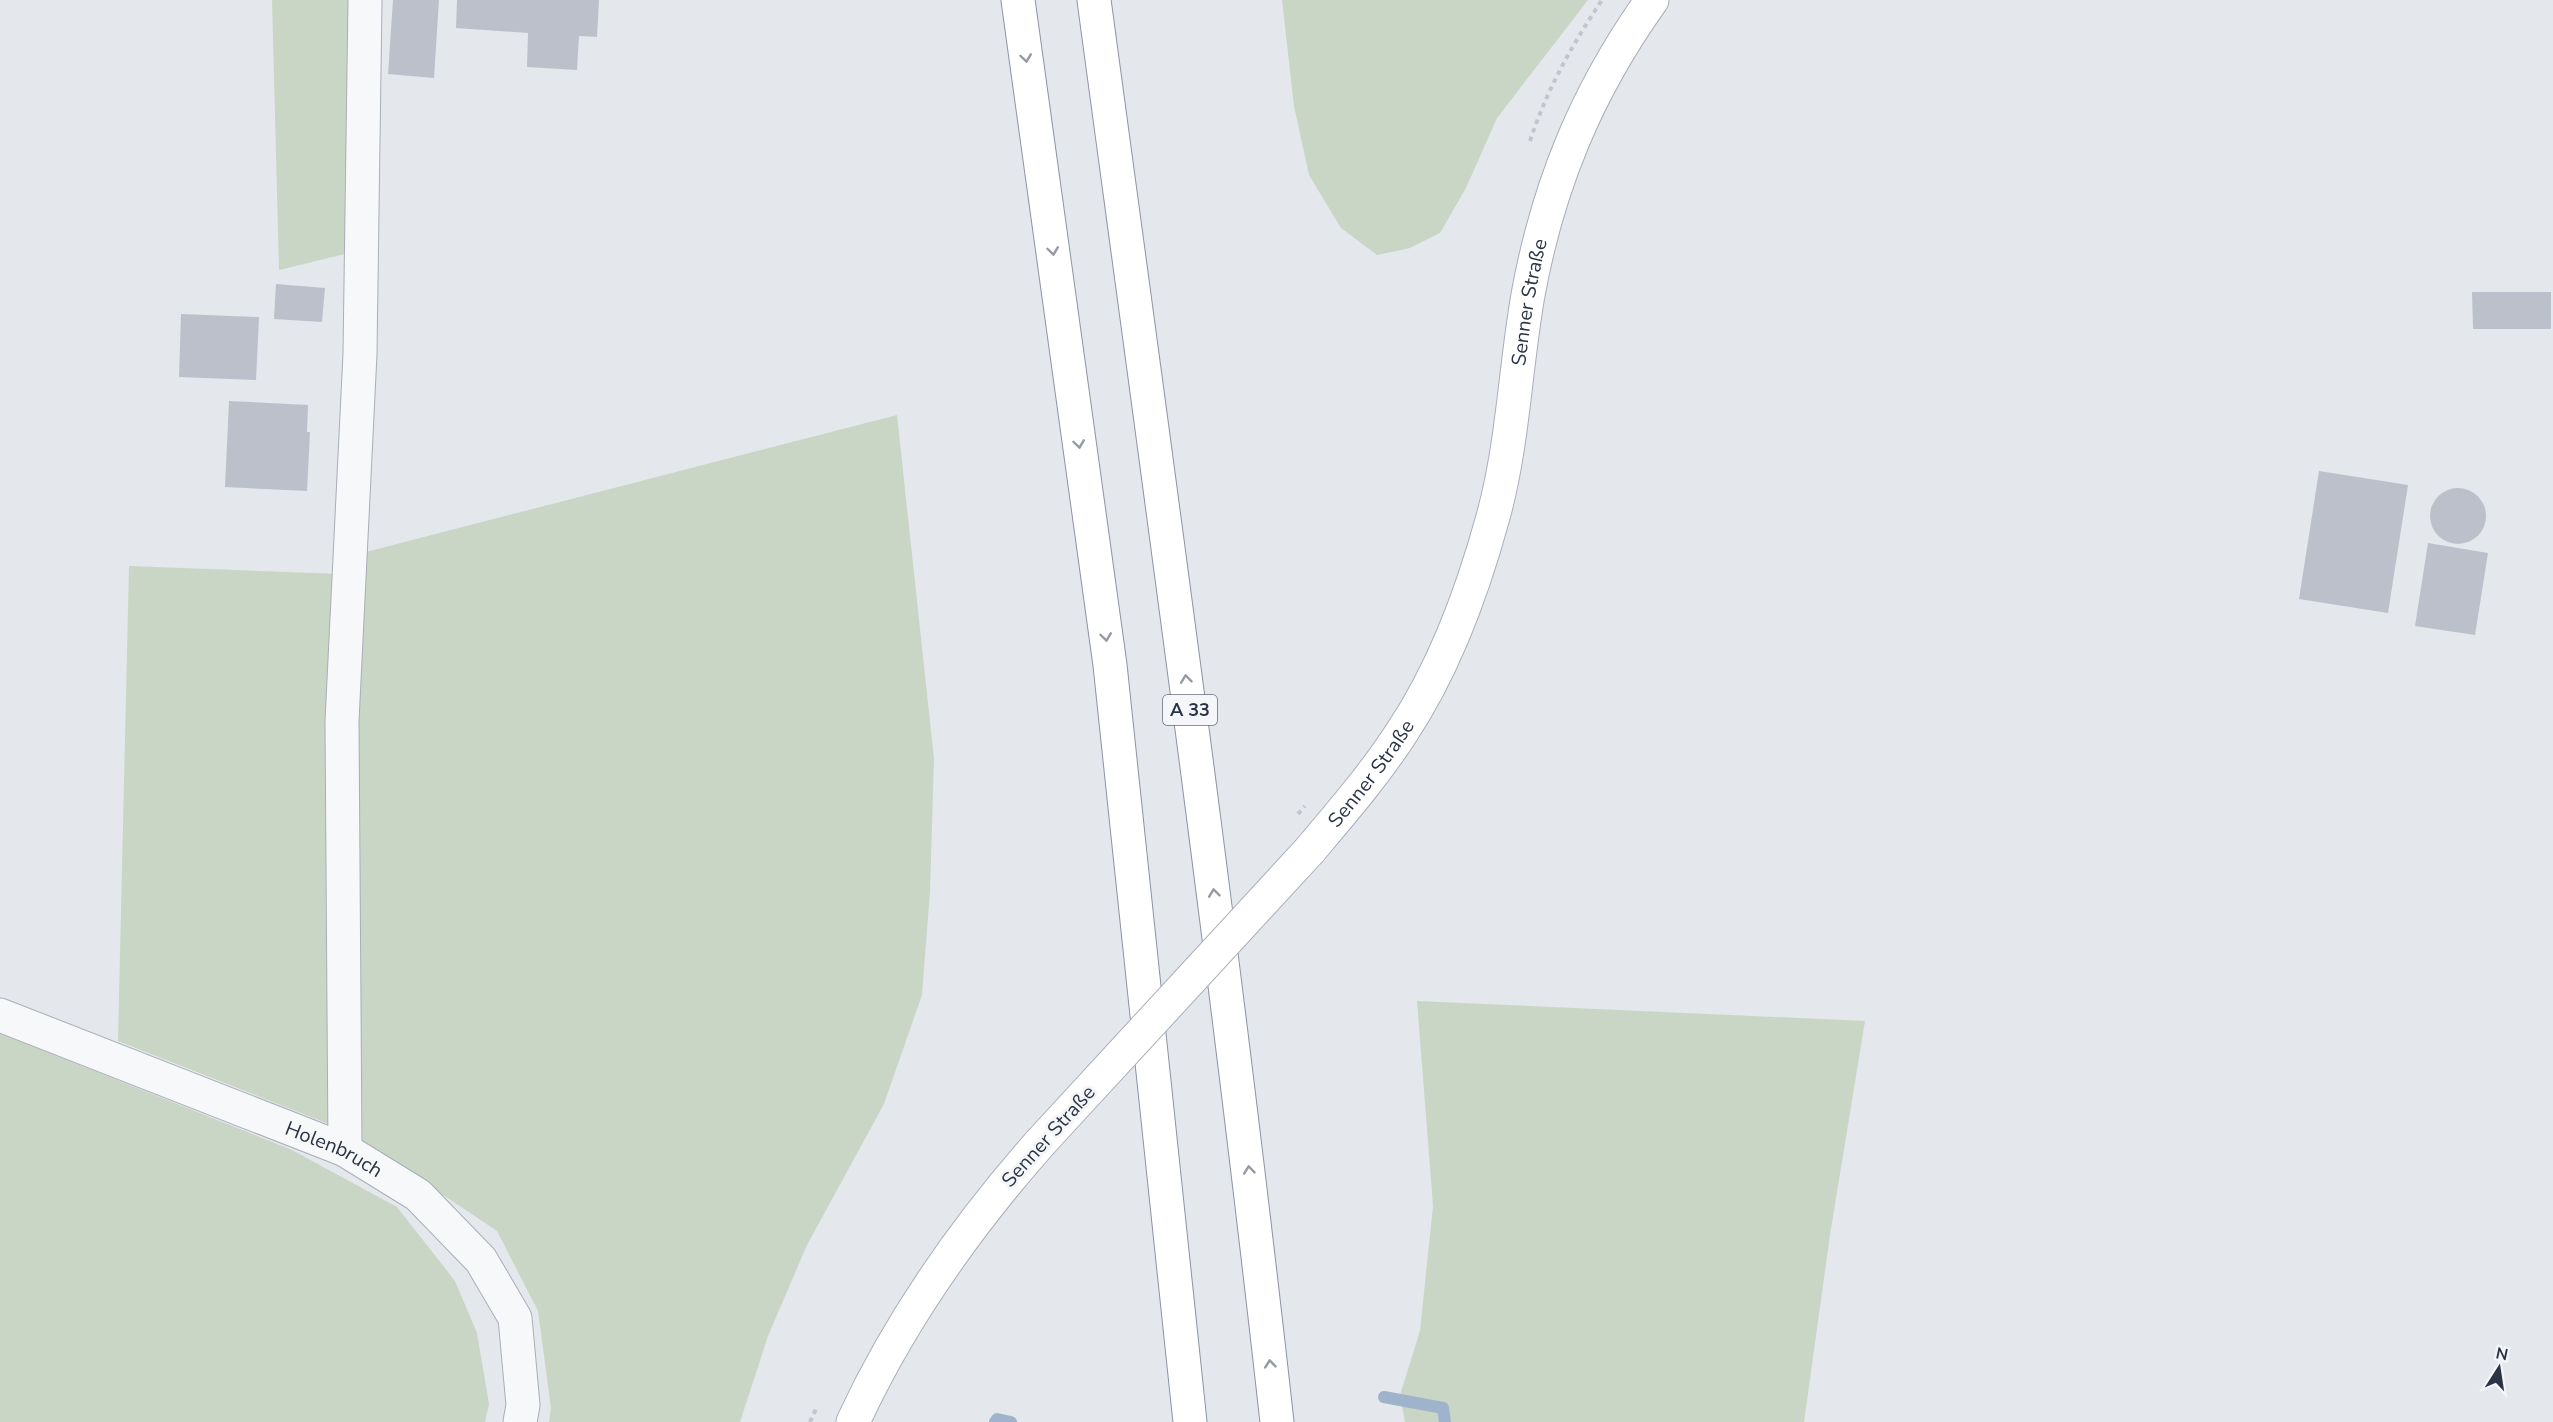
<svg xmlns="http://www.w3.org/2000/svg" width="2553" height="1422" viewBox="0 0 2553 1422" font-family="'Nunito Sans',sans-serif">
	<style>
		.green { fill: #c9d6c5 }
		.lines { fill: none; stroke-linecap: round; stroke-linejoin: round }
		.stream { stroke: #9fb4cc; stroke-width: 12 }
		.building { fill: #bbc0ca }
		.street-casing { stroke: #a9aeb7; stroke-width: 35 }
		.secondary-casing { stroke: #a9aeb7; stroke-width: 35 }
		.highway-casing { stroke: #8b94a3; stroke-width: 35 }
		.path { stroke: #c2c5cb; stroke-width: 4; stroke-dasharray: 4.5 4.5; stroke-linecap: butt }
		.street { stroke: #f7f8fa; stroke-width: 33 }
		.secondary { stroke: #fff; stroke-width: 33 }
		.highway { stroke: #fff; stroke-width: 33 }
		.secondary-bridge-casing { stroke: #a9aeb7; stroke-width: 35; stroke-linecap: butt }
		.path-bridge { stroke: #c2c5cb; stroke-width: 4; stroke-dasharray: 4.5 4.5; stroke-linecap: butt }
		.secondary-bridge { stroke: #fff; stroke-width: 33 }
		.oneway { stroke: #959aa2 }
		.labels { text-anchor: middle; stroke-width: 6; stroke-linejoin: round; paint-order: stroke }
		.shield { fill: #f4f6f9; stroke: #676e7b; stroke-width: 1.5 }
		.shield-label { font-size: 18px; font-weight: bold; fill: #2b3445 }
		.street-label { font-size: 20px; fill: #2b3445; stroke: #f4f6f9 }
	</style>
	<rect width="100%" height="100%" fill="#e4e7ec"/>
	<path class="green" d="M 272,0 L 351,0 L 349,253 L 279,270 Z
		M 1282,0 L 1588,0 L 1497,118 L 1466,188 L 1440,233 L 1410,248 L 1377,255 L 1341,228 L 1309,175 L 1294,106 Z
		M 897,415 L 934,759 L 930,891 L 922,995 L 884,1104 L 807,1245 L 768,1336 L 740,1422 L 549,1422 L 551,1408 L 538,1311 L 497,1231 L 355,1136 L 355,719 L 362,553 Z
		M 129,566 L 340,574 L 334,1126 L 118,1041 Z
		M 1417,1001 L 1865,1021 L 1830,1235 L 1804,1422 L 1405,1422 L 1400,1395 L 1420,1331 L 1433,1206 Z
		M 0,1033 L 292,1150 L 397,1207 L 455,1281 L 477,1333 L 489,1404 L 485,1422 L 0,1422 Z"/>
	<g class="lines">
		<path class="stream" d="M 1384,1397 L 1443,1408 L 1445,1422
			M 995,1422 L 997,1419 L 1011,1422"/>
	</g>
	<path class="building" d="M 393,0 L 439,0 L 434,78 L 388,74 Z
		M 457,0 L 599,0 L 597,37 L 579,36 L 577,70 L 527,67 L 528,33 L 456,28 Z
		M 276,284 L 325,288 L 322,322 L 274,319 Z
		M 2472,292 L 2551,292 L 2551,329 L 2473,329 Z
		M 181,314 L 259,317 L 256,380 L 179,377 Z
		M 229,401 L 308,405 L 307,432 L 310,432 L 307,491 L 225,487 Z
		M 2319,471 L 2408,485 L 2388,613 L 2299,599 Z
		M2430 516a28 28 0 1 1 56 0a28 28 0 1 1-56 0Z
		M 2428,543 L 2488,553 L 2475,635 L 2415,626 Z"/>
	<g class="lines">
		<g class="street-casing">
			<g id="street">
				<path id="s1" d="M 0,1015 L 345,1150 L 418,1195 L 481,1260 L 515,1318 L 523,1405 L 520,1422"/>
				<path d="M 345,1150 L 342,721 L 360,354 L 365,0"/>
			</g>
		</g>
		<g class="secondary-casing">
			<g id="secondary">
				<path id="s2" d="M 1310,850 C 1342,812 1375,774 1402,732 C 1444,669 1473,590 1493,517 C 1513,445 1515,369 1528,295 C 1548,185 1587,91 1652,0"/>
				<path d="M 853,1422 C 900,1320 966,1227 1040,1143"/>
			</g>
		</g>
		<g class="highway-casing">
			<path id="highway" d="M 1018,0 L 1110,665 L 1190,1422
				M 1094,0 C 1158,474 1224,947 1277,1422"/>
		</g>
		<path class="path" d="M 1530,141 C 1547,89 1572,45 1602,0
			M 810,1422 L 816,1409"/>
		<use href="#street" class="street"/>
		<use href="#secondary" class="secondary"/>
		<use href="#highway" class="highway"/>
		<g class="secondary-bridge-casing">
			<path id="secondary-bridge" d="M 1040,1143 L 1310,850"/>
		</g>
		<path class="path-bridge" d="M 1298,814 L 1305,806"/>
		<use href="#secondary-bridge" class="secondary-bridge"/>
	</g>
	<defs><path id="oneway-chevron" d="M-2-3.5L2.5 0L-2 3.5" fill="none" stroke-width="1.6" stroke-linecap="round" stroke-linejoin="round" transform="scale(1.5)"/></defs>
	<g class="oneway">
		<use href="#oneway-chevron" transform="translate(1026 58) rotate(82)"/>
		<use href="#oneway-chevron" transform="translate(1053 251) rotate(82)"/>
		<use href="#oneway-chevron" transform="translate(1079 444) rotate(82)"/>
		<use href="#oneway-chevron" transform="translate(1106 637) rotate(82)"/>
		<use href="#oneway-chevron" transform="translate(1186 679) rotate(-97)"/>
		<use href="#oneway-chevron" transform="translate(1214 893) rotate(-97)"/>
		<use href="#oneway-chevron" transform="translate(1249 1170) rotate(-96)"/>
		<use href="#oneway-chevron" transform="translate(1270 1364) rotate(-96)"/>
	</g>
	<g class="labels">
		<rect class="shield" x="1163" y="695" width="54" height="30" rx="4.5"/>
		<g class="shield-label">
			<text x="1190" y="716">A 33</text>
		</g>
		<g class="street-label">
			<text dy="7" stroke="none"><textPath href="#s2" startOffset="602">Senner Straße</textPath></text>
			<text dy="7" stroke="none"><textPath href="#s2" startOffset="98">Senner Straße</textPath></text>
			<text transform="translate(1048 1136) rotate(-48)" y="7">Senner Straße</text>
			<text dy="7" stroke="none"><textPath href="#s1" startOffset="360">Holenbruch</textPath></text>
		</g>
	</g>
	<g transform="translate(2499 1368) rotate(12)" stroke="#f4f6f9" stroke-width="4.5" paint-order="stroke">
	<path d="M0-4.5L10 22L0 15L-10 22Z" fill="#2b3445"/>
	<text y="-9" font-size="16" font-weight="bold" text-anchor="middle" fill="#2b3445">N</text>
	</g>
</svg>
